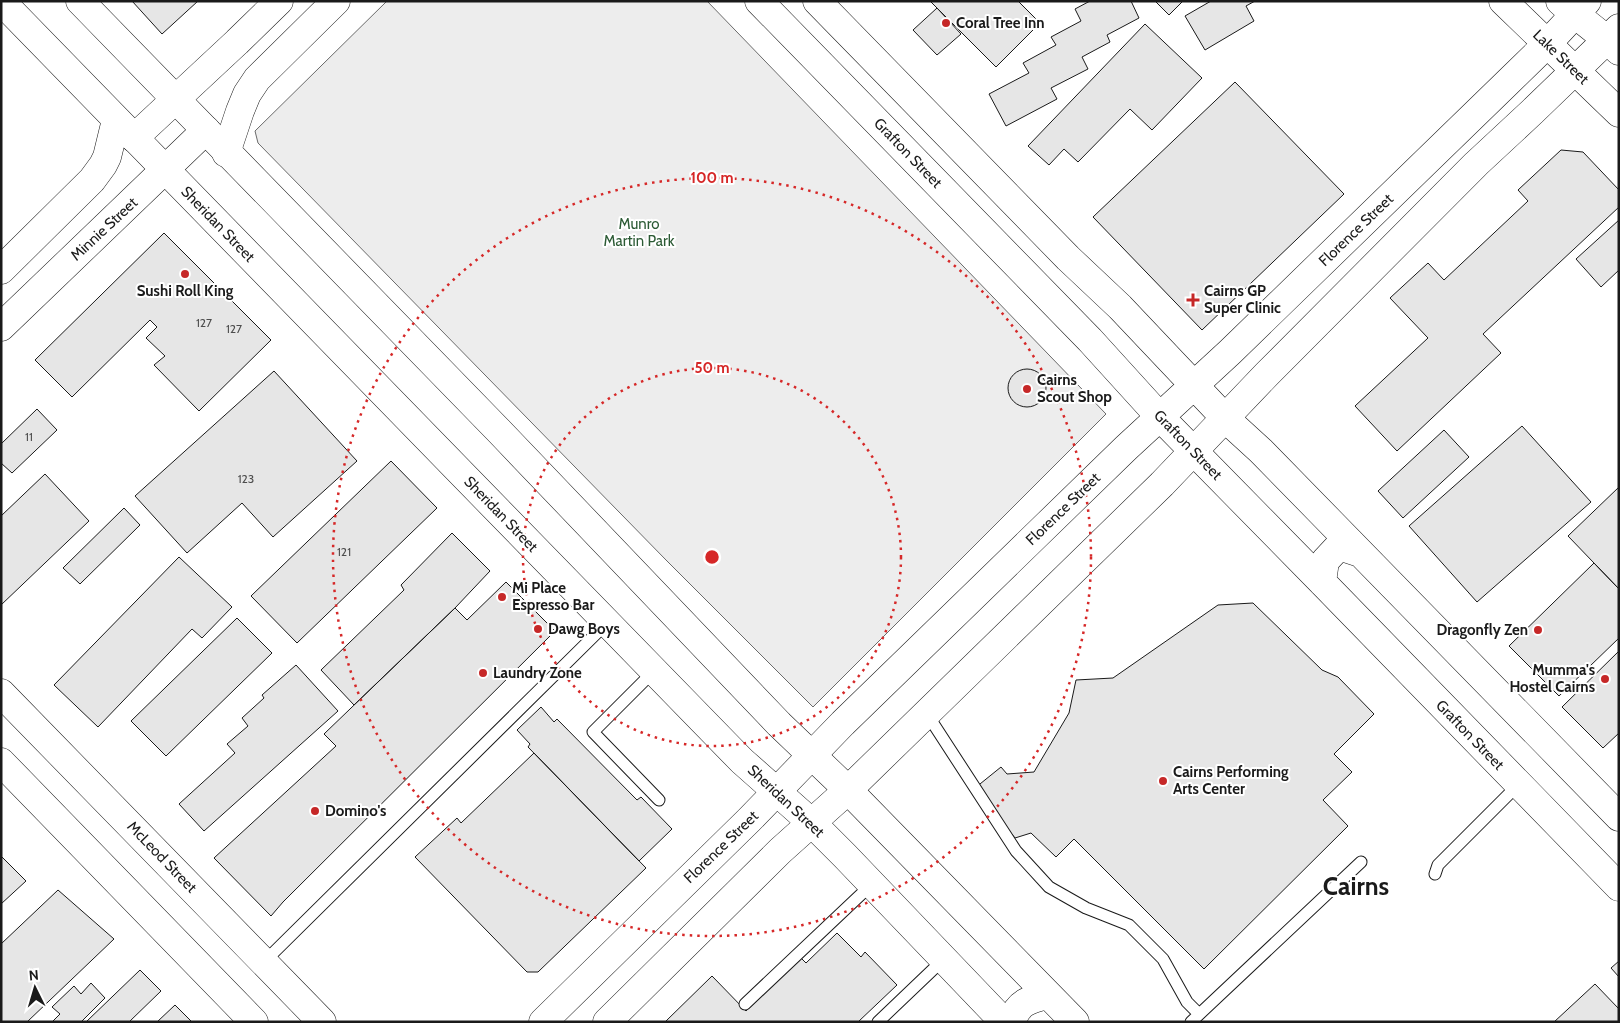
<svg xmlns="http://www.w3.org/2000/svg" width="1620" height="1023" viewBox="0 0 1620 1023" font-family="Cabin,sans-serif">
	<style>
		.green { fill: #ededed; stroke: #6a6a6a }
		.building { fill: #e6e6e6; stroke: #1a1a1a }
		.lines { fill: none; stroke-linecap: round; stroke-linejoin: round }
		.service-casing { stroke: #1a1a1a; stroke-width: 13 }
		.tertiary-casing { stroke: #1a1a1a; stroke-width: 29 }
		.secondary-casing { stroke: #1a1a1a; stroke-width: 29 }
		.primary-casing { stroke: #1a1a1a; stroke-width: 29 }
		.trunk-casing { stroke: #1a1a1a; stroke-width: 29 }
		.service { stroke: #fff; stroke-width: 11 }
		.tertiary { stroke: #fff; stroke-width: 28 }
		.secondary { stroke: #fff; stroke-width: 28 }
		.primary { stroke: #fff; stroke-width: 28 }
		.trunk { stroke: #fff; stroke-width: 28 }
		.ring { fill: none; stroke: #d62828; stroke-width: 2.5; stroke-dasharray: 2.5 5 }
		.poi-dot { fill: #c62828; stroke: #fff; stroke-width: 2 }
		.labels { text-anchor: middle; stroke-width: 4; stroke-linejoin: round; paint-order: stroke }
		.number-label { font-size: 12px; fill: #4d4d4d }
		.poi-label { font-size: 15px; font-weight: bold; fill: #1a1a1a; stroke: #fff; text-anchor: start }
		.street-label { font-size: 15px; fill: #1a1a1a; stroke: #fff }
		.park-label { font-size: 15px; fill: #2b5a34; stroke: #fff }
		.town-label { font-size: 25px; font-weight: bold; fill: #1a1a1a; stroke: #fff }
		.centre { fill: #d62828; stroke: #fff; stroke-width: 2.5 }
		.ring-label { font-size: 15px; text-anchor: middle; font-weight: bold; fill: #d62828; stroke: #fff; stroke-width: 4; stroke-linejoin: round; paint-order: stroke }
	</style>
	<rect width="100%" height="100%" fill="#fff"/>
	<path class="green" d="M 387,1 L 707,1 L 1106,414 L 813,707 L 666,560 L 258,143 L 255,131 Z"/>
	<path class="building" d="M 132,1 L 198,1 L 162,34 Z
		M 930,1 L 1018,1 L 1040,23 L 996,67 Z
		M 1090,1 L 1131,1 L 1139,18 L 1107,35 L 1110,42 L 1082,57 L 1088,69 L 1051,88 L 1057,99 L 1006,126 L 989,94 L 1029,73 L 1023,63 L 1056,45 L 1051,37 L 1081,21 L 1075,9 Z
		M 1155,1 L 1183,1 L 1169,15 Z
		M 1211,1 L 1255,1 L 1246,6 L 1254,21 L 1205,50 L 1185,16 Z
		M 937,8 L 961,34 L 937,55 L 913,30 Z
		M 1145,24 L 1202,78 L 1152,130 L 1130,109 L 1078,162 L 1064,149 L 1049,165 L 1028,146 Z
		M 1235,82 L 1344,194 L 1202,330 L 1093,217 Z
		M 1561,150 L 1583,152 L 1619,190 L 1619,207 L 1483,334 L 1501,353 L 1397,451 L 1355,406 L 1428,338 L 1390,298 L 1428,263 L 1444,280 L 1528,201 L 1518,190 Z
		M 1619,220 L 1619,270 L 1601,287 L 1576,259 Z
		M 164,233 L 271,340 L 199,411 L 154,365 L 165,356 L 146,338 L 157,327 L 150,320 L 72,397 L 35,360 Z
		M1008 388a19 19 0 1 1 38 0a19 19 0 1 1-38 0Z
		M 274,371 L 357,461 L 273,537 L 242,503 L 187,553 L 135,496 Z
		M 37,409 L 57,430 L 12,473 L 1,463 L 1,444 Z
		M 1522,426 L 1591,502 L 1477,602 L 1409,526 Z
		M 1444,430 L 1469,457 L 1403,518 L 1378,491 Z
		M 391,461 L 437,508 L 297,643 L 251,596 Z
		M 45,474 L 89,521 L 1,605 L 1,516 Z
		M 1619,487 L 1619,589 L 1568,536 Z
		M 124,508 L 140,525 L 80,584 L 63,568 Z
		M 452,533 L 490,571 L 455,608 L 354,705 L 321,670 L 404,590 L 401,585 Z
		M 179,557 L 232,607 L 202,638 L 192,629 L 98,727 L 54,685 Z
		M 1594,563 L 1619,589 L 1619,638 L 1559,696 L 1509,646 Z
		M 506,582 L 555,631 L 283,902 L 271,916 L 214,858 L 336,746 L 324,734 L 455,608 L 467,620 Z
		M 1253,603 L 1322,670 L 1338,677 L 1374,714 L 1334,754 L 1352,772 L 1323,800 L 1348,826 L 1204,969 L 1074,839 L 1056,857 L 1031,833 L 1015,838 L 975,788 L 1001,767 L 1007,774 L 1034,772 L 1069,713 L 1076,680 L 1113,678 L 1218,605 Z
		M 237,618 L 272,653 L 166,756 L 131,721 Z
		M 1619,651 L 1619,733 L 1603,748 L 1562,707 Z
		M 296,665 L 338,711 L 204,831 L 179,804 L 235,753 L 227,744 L 248,726 L 242,718 L 264,698 L 262,695 Z
		M 541,707 L 554,722 L 557,719 L 637,800 L 641,797 L 672,829 L 639,861 L 528,747 L 530,744 L 517,730 Z
		M 534,753 L 646,868 L 538,972 L 527,972 L 415,857 L 457,818 L 461,823 Z
		M 1,856 L 26,881 L 1,904 Z
		M 58,890 L 114,939 L 27,1022 L 1,1022 L 1,944 Z
		M 837,933 L 861,957 L 865,952 L 897,985 L 858,1022 L 665,1022 L 712,976 L 746,1011 L 801,958 L 806,963 Z
		M 1619,961 L 1619,977 L 1611,968 Z
		M 140,970 L 161,991 L 129,1022 L 86,1022 Z
		M 91,983 L 105,998 L 81,1022 L 52,1022 L 60,1014 L 52,1007 L 74,986 L 81,994 Z
		M 1595,984 L 1619,1009 L 1619,1022 L 1554,1022 Z
		M 175,1005 L 192,1022 L 157,1022 Z"/>
	<g class="lines">
		<g class="service-casing">
			<path id="service" d="M 654,671 L 593,732 L 659,800
				M 927,714 L 1016,851 L 1049,887 L 1086,908 L 1129,925 L 1163,959 L 1187,1002 L 1199,1014
				M 1435,874 L 1438,865 L 1518,785
				M 264,962 L 607,623
				M 745,1004 L 872,884
				M 878,1022 L 944,959
				M 1191,1022 L 1361,862"/>
		</g>
		<g class="tertiary-casing">
			<path id="tertiary" d="M 759,1 L 1090,340 L 1160,417 L 1322,582 L 1619,887
				M 817,1 L 1068,258 L 1120,307 L 1226,419 L 1261,451 L 1619,817
				M 134,138 L 237,42 L 279,1
				M 226,153 L 240,111 L 247,94 L 257,79 L 336,1
				M 1,270 L 92,180 L 103,165 L 107,157 L 116,120
				M 1,327 L 206,130
				M 1322,582 L 1325,561 L 1339,546 L 1360,553
				M 1,693 L 322,1022
				M 812,755 L 843,723 L 1126,448 L 1230,352 L 1507,83 L 1547,44 L 1587,1
				M 1,762 L 254,1022
				M 848,790 L 1162,484 L 1267,374 L 1476,164 L 1533,111 L 1619,28"/>
		</g>
		<g class="secondary-casing">
			<path id="secondary" d="M 1503,1 L 1619,113
				M 1560,1 C 1579,19 1601,33 1619,51"/>
		</g>
		<g class="primary-casing">
			<path id="primary" d="M 543,1022 L 749,820 L 812,755
				M 607,1022 L 780,851 L 848,790"/>
		</g>
		<g class="trunk-casing">
			<path id="trunk" d="M 1,1 L 742,761 L 812,823 L 845,856 L 1004,1022
				M 80,1 L 499,431 L 779,724 L 848,790 L 1075,1022
				M 1012,1022 C 1017,1002 1031,999 1048,995"/>
		</g>
		<use href="#service" class="service"/>
		<use href="#tertiary" class="tertiary"/>
		<use href="#secondary" class="secondary"/>
		<use href="#primary" class="primary"/>
		<use href="#trunk" class="trunk"/>
	</g>
	<g class="ring">
		<circle cx="712" cy="557" r="189"/>
		<circle cx="712" cy="557" r="379"/>
	</g>
	<g class="poi-dot">
		<circle cx="946" cy="23" r="5"/>
		<circle cx="185" cy="274" r="5"/>
		<path d="M1190.5 292.5h5v5h5v5h-5v5h-5v-5h-5v-5h5z"/>
		<circle cx="1027" cy="389" r="5"/>
		<circle cx="502" cy="597" r="5"/>
		<circle cx="538" cy="629" r="5"/>
		<circle cx="1538" cy="630" r="5"/>
		<circle cx="483" cy="673" r="5"/>
		<circle cx="1605" cy="679" r="5"/>
		<circle cx="1163" cy="781" r="5"/>
		<circle cx="315" cy="811" r="5"/>
	</g>
	<g class="labels">
		<g class="number-label">
			<text x="204" y="327">127</text>
			<text x="234" y="333">127</text>
			<text x="29" y="441">11</text>
			<text x="246" y="483">123</text>
			<text x="344" y="556">121</text>
		</g>
		<g class="poi-label">
			<text x="956" y="28">Coral Tree Inn</text>
			<text x="185" y="296" text-anchor="middle">Sushi Roll King</text>
			<text x="1204" y="296">Cairns GP<tspan x="1204" dy="17">Super Clinic</tspan></text>
			<text x="1037" y="385">Cairns<tspan x="1037" dy="17">Scout Shop</tspan></text>
			<text x="512" y="593">Mi Place<tspan x="512" dy="17">Espresso Bar</tspan></text>
			<text x="548" y="634">Dawg Boys</text>
			<text x="1528" y="635" text-anchor="end">Dragonfly Zen</text>
			<text x="1595" y="675" text-anchor="end">Mumma's<tspan x="1595" dy="17">Hostel Cairns</tspan></text>
			<text x="493" y="678">Laundry Zone</text>
			<text x="1173" y="777">Cairns Performing<tspan x="1173" dy="17">Arts Center</tspan></text>
			<text x="325" y="816">Domino's</text>
		</g>
		<g class="street-label">
			<text transform="translate(1561 57) rotate(44)" y="5">Lake Street</text>
			<text transform="translate(908 153) rotate(46)" y="5">Grafton Street</text>
			<text transform="translate(218 224) rotate(46)" y="5">Sheridan Street</text>
			<text transform="translate(104 229) rotate(-43)" y="5">Minnie Street</text>
			<text transform="translate(1356 230) rotate(-44)" y="5">Florence Street</text>
			<text transform="translate(1188 445) rotate(46)" y="5">Grafton Street</text>
			<text transform="translate(1063 509) rotate(-44)" y="5">Florence Street</text>
			<text transform="translate(501 514) rotate(46)" y="5">Sheridan Street</text>
			<text transform="translate(1470 735) rotate(46)" y="5">Grafton Street</text>
			<text transform="translate(786 801) rotate(43)" y="5">Sheridan Street</text>
			<text transform="translate(721 847) rotate(-44)" y="5">Florence Street</text>
			<text transform="translate(162 857) rotate(46)" y="5">McLeod Street</text>
		</g>
		<g class="park-label">
			<text x="639" y="229">Munro<tspan x="639" dy="17">Martin Park</tspan></text>
		</g>
		<g class="town-label">
			<text x="1356" y="895">Cairns</text>
		</g>
	</g>
	<circle cx="712" cy="557" r="8" class="centre"/>
	<g class="ring-label">
		<text x="712" y="183">100 m</text>
		<text x="712" y="373">50 m</text>
	</g>
	<rect width="1620" height="1023" fill="none" stroke="#1a1a1a" stroke-width="5"/>
	<g transform="translate(35 988) rotate(355)" stroke="#ffffff" stroke-width="4" paint-order="stroke">
	<path d="M0-4L9 19L0 12L-9 19Z" fill="#1a1a1a"/>
	<text y="-8" font-size="14" font-weight="bold" text-anchor="middle" fill="#1a1a1a">N</text>
	</g>
</svg>
